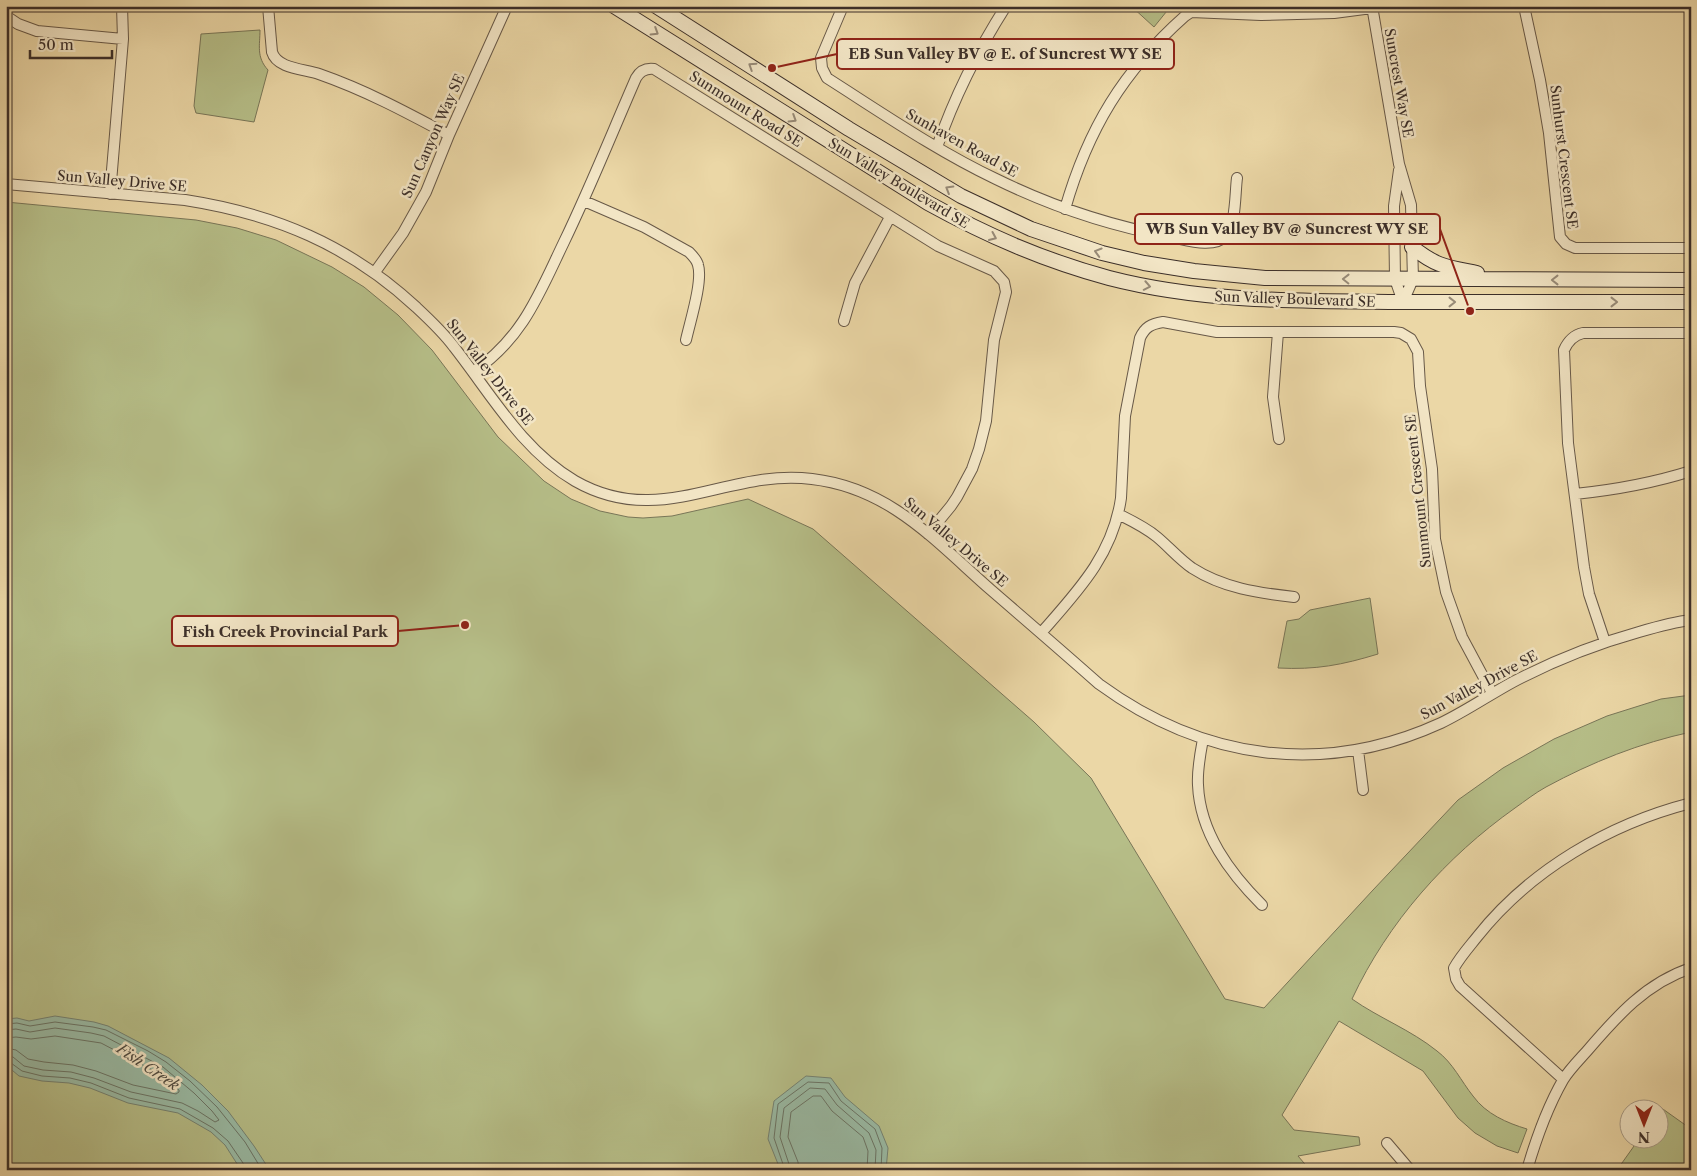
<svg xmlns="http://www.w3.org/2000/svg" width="1697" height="1176" viewBox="0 0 1697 1176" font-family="'Libre Caslon Text',serif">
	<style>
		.green { fill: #b6be88; stroke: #797658 }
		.water { fill: #99baa4; stroke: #748273 }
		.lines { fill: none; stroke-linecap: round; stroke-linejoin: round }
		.shore { stroke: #6a7466; stroke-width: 1 }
		.street-casing { stroke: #685948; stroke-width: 12 }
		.secondary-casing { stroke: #3c2f29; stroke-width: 16 }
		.street { stroke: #f2e5c5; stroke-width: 10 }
		.secondary { stroke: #f2e5c5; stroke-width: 14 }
		.oneway { stroke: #978a77 }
		.labels { text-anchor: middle; stroke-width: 5; stroke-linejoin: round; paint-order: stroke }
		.street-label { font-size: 14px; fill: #3c2f29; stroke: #f2e5c5 }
		.water-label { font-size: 15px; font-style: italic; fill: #4f4b42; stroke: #f2e5c5 }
		.leader { fill: none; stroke: #8f2418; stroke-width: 2 }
		.callout-dot { fill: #8f2418; stroke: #f2e5c5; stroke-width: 2 }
		.callout { fill: #f2e5c5; stroke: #8f2418; stroke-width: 2 }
		.callout-label { font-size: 15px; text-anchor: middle; font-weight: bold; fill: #3c2f29 }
	</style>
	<rect width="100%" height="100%" fill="#ebd7a6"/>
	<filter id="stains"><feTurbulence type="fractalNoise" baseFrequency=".004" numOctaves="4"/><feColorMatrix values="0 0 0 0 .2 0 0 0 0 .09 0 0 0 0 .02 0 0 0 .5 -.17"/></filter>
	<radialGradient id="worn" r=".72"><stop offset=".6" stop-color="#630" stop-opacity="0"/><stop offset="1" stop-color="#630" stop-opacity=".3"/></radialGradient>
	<path class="green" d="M 1131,6 L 1171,6 L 1154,27 Z
		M 260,30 C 260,45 256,57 268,70 L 254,122 L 196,113 L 194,106 L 201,34 Z
		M 6,202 L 196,220 L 237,228 L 276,240 L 332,267 L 364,287 L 398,315 L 432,350 L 498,437 L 544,481 L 571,499 L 600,511 L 628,517 L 643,518 L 672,516 L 748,499 L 813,529 L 1034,722 L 1091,778 L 1225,999 L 1264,1008 L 1373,890 L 1458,800 L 1503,768 L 1554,739 L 1607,716 L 1661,699 L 1691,695 L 1691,732 C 1640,743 1592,762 1546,787 C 1535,793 1525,801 1515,808 C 1446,857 1388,922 1352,999 C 1379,1018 1411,1030 1437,1051 C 1453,1063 1461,1081 1473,1096 C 1486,1114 1507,1123 1527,1129 L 1518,1153 L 1497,1146 L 1475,1133 L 1458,1118 L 1423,1071 L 1339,1021 L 1282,1115 L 1294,1130 L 1359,1137 L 1360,1145 L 1298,1156 L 1310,1170 L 6,1170 Z
		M 1370,598 L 1378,654 C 1342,665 1316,670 1278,668 L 1287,621 L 1299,619 L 1310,610 Z
		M 1660,1107 L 1691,1129 L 1691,1154 L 1682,1170 L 1617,1170 L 1639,1139 L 1660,1138 Z"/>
	<path class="water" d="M 55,1016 L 94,1022 L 108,1026 L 169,1058 L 202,1085 L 228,1111 L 254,1146 L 267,1166 L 268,1170 L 241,1170 L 225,1145 L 211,1132 L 178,1113 L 128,1103 L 90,1088 L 69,1083 L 42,1081 L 19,1076 L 6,1065 L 6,1019 L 17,1018 L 29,1021 Z
		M 806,1076 L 831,1078 L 845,1097 L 879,1126 L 888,1148 L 886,1170 L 780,1169 L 768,1139 L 774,1101 Z"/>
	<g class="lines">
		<path class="shore" d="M 6,1024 L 17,1023 L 30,1026 L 55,1022 L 93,1027 L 106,1030 L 148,1051 L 166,1062 L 190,1081 L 217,1107 L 245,1142 L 262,1170
			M 6,1030 L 16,1029 L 30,1032 L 55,1028 L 91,1033 L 104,1036 L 163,1067 L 194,1093 L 212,1111 L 219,1120 L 215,1122 L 198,1111 L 182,1103 L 131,1092 L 94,1078 L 71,1072 L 43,1070 L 24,1066 L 13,1057 L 6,1056
			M 6,1038 L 16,1037 L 31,1039 L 55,1036 L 101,1043 L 158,1073 L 179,1090 L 179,1092 L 176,1094 L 133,1085 L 96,1071 L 73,1065 L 44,1062 L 28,1059 L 16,1050 L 6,1048
			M 6,1062 L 11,1063 L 22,1071 L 42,1076 L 70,1078 L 91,1083 L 129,1098 L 180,1109 L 213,1128 L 228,1141 L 243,1163 L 245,1170
			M 785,1170 L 774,1138 L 778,1104 L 808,1082 L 829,1083 L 841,1101 L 875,1129 L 882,1148 L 881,1170
			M 791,1170 L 780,1137 L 784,1108 L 810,1088 L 825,1089 L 837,1105 L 869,1133 L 876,1150 L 875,1170
			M 799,1170 L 798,1162 L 788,1137 L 791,1112 L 813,1096 L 821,1096 L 832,1111 L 863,1137 L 868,1151 L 867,1170"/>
		<g class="street-casing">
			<path id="street" d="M 268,6 L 272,52 C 277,69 305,69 319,74 C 365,90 406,112 449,135
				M 843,6 L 821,58 L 822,68 L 827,78 C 882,113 937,151 996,179 C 1051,206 1111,226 1171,237 C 1187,240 1213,249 1226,236 C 1236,227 1235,192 1237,178
				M 1372,6 L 1399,164 L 1411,205 L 1413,279 L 1403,302
				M 1524,6 L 1540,80 L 1549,133 L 1560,237 L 1566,244 L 1575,248 L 1691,248
				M 6,16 L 18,24 L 37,31 L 123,39
				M 937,147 C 955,95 976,53 1006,6
				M 1399,170 L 1394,206 L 1395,279 L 1403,302
				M 6,184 L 185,200 C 275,214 349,245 416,307 C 430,320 443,332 454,347 C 491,394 522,450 575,481 C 661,530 727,468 812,479 C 890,488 935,541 991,590 C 1027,621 1063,652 1099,684 C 1203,760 1323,777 1441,723 C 1466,711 1489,695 1513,682 C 1553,661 1596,644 1639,632 C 1656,627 1673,622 1691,620
				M 110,194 L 123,39 L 122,6
				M 584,201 L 644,227 L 689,252 C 693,256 697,260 698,265 C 703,281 690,322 686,340
				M 1065,209 C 1088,129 1123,71 1185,16 L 1191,12 L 1261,15 L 1334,13 L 1372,8
				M 375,272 L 403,233 L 426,192 L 449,135 L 507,6
				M 844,321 L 855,283 L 890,217
				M 1278,332 L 1273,397 L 1279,439
				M 473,372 C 523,338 539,294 564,242 C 590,188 612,133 636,78 C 640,71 646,68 654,69 L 938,246 L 994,271 L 1004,282 L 1006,292 L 994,340 L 986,421 L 979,449 L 972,469 L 957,497 L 951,506 L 928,534
				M 1575,494 C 1614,490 1653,483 1691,471
				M 1118,514 C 1132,521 1145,527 1157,537 C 1169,547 1179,559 1192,568 C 1223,588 1258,593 1294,597
				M 1041,633 C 1077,592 1113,555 1121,498 L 1125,416 L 1140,338 C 1145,327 1151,324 1163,322 L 1217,332 L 1394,332 L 1401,333 L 1411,339 L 1418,352 L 1420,386 L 1432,469 L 1435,539 L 1446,592 L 1462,637 L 1492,693
				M 1605,642 L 1589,594 L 1584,567 L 1568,443 L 1564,350 C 1568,341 1574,335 1583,333 L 1691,333
				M 1203,739 C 1200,755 1197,770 1198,785 C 1200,833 1230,873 1262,905
				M 1358,750 L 1363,790
				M 1563,1079 L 1460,986 L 1456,979 L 1454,968 C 1460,957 1469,947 1477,937 C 1530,870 1609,824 1691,803
				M 1387,1143 L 1410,1170
				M 1527,1170 C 1536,1139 1547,1108 1563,1080 C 1569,1070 1579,1060 1587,1051 C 1617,1016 1646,983 1691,968"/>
		</g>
		<g class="secondary-casing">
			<path id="secondary" d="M 614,6 L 928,203 C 988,236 1043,260 1109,278 C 1202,302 1297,301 1393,302 C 1492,302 1591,302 1691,302
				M 656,6 L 849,129 L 961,196 L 1031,229 L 1102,253 L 1144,263 L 1194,271 L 1265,278 L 1691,280
				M 1412,247 C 1437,267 1447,267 1477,273"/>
		</g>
		<use href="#street" class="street"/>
		<use href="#secondary" class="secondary"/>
	</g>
	<defs><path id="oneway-chevron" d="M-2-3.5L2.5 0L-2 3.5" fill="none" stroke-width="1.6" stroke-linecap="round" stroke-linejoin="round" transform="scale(1.25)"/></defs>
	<g class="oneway">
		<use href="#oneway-chevron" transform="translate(655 32) rotate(32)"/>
		<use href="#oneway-chevron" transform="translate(752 66) rotate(-147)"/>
		<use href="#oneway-chevron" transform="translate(793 119) rotate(32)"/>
		<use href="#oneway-chevron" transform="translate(949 189) rotate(-149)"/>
		<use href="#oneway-chevron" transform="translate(993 237) rotate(24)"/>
		<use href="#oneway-chevron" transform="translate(1098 252) rotate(-164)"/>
		<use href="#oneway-chevron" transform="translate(1346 279) rotate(-179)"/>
		<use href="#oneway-chevron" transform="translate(1555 280) rotate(-180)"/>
		<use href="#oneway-chevron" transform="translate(1147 286) rotate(11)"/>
		<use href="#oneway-chevron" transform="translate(1452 302)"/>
		<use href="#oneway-chevron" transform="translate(1614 302)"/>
	</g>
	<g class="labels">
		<g class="street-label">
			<text transform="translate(1399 83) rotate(80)" y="5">Suncrest Way SE</text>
			<text transform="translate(746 109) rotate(32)" y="5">Sunmount Road SE</text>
			<text transform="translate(433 136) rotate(-66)" y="5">Sun Canyon Way SE</text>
			<text transform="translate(962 143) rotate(29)" y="5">Sunhaven Road SE</text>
			<text transform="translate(1564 157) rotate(83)" y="5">Sunhurst Crescent SE</text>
			<text transform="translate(122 181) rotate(5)" y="5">Sun Valley Drive SE</text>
			<text transform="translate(899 183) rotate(31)" y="5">Sun Valley Boulevard SE</text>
			<text transform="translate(1295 299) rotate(2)" y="5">Sun Valley Boulevard SE</text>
			<text transform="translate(490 372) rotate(52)" y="5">Sun Valley Drive SE</text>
			<text transform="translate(1418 491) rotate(-96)" y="5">Sunmount Crescent SE</text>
			<text transform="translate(956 542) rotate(40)" y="5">Sun Valley Drive SE</text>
			<text transform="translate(1479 685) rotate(-28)" y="5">Sun Valley Drive SE</text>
		</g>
		<g class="water-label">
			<text transform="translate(148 1067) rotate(34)" y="5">Fish Creek</text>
		</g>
	</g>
	<path class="leader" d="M772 68L837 54M1470 311L1440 229M465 625L398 631"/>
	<g class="callout-dot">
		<circle cx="772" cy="68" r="5"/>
		<circle cx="1470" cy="311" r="5"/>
		<circle cx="465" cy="625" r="5"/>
	</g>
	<g class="callout">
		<rect x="837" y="39" width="337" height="30" rx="5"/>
		<rect x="1135" y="214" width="305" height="30" rx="5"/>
		<rect x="172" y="616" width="226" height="30" rx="5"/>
	</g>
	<g class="callout-label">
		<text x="1005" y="59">EB Sun Valley BV @ E. of Suncrest WY SE</text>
		<text x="1287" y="234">WB Sun Valley BV @ Suncrest WY SE</text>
		<text x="285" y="637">Fish Creek Provincial Park</text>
	</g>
	<rect width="1697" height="1176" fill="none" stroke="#ebd7a6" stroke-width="25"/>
	<rect x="8" y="8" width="1682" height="1161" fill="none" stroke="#3c2f29" stroke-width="2.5"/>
	<rect x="12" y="12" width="1672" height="1151" fill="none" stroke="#3c2f29"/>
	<g transform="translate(1644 1124) rotate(180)"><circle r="24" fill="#f2e5c5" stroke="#a99c87"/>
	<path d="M0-4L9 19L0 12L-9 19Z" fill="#8f2418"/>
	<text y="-8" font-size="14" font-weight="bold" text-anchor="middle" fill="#3c2f29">N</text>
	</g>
	<path d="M30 50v8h82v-8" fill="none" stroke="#3c2f29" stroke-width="2.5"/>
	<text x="38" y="50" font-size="15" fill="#3c2f29" stroke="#f2e5c5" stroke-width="4" paint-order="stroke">50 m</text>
	<rect width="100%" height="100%" filter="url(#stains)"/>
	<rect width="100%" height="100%" fill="url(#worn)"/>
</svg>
